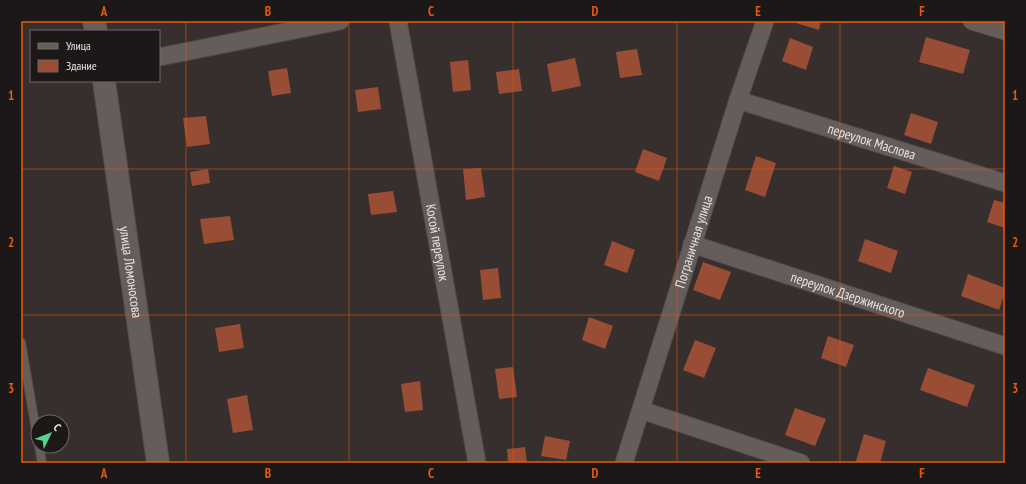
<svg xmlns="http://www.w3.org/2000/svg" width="1026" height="484" viewBox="0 0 1026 484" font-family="'PT Sans Narrow',sans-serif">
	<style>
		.building { fill: #9a4d35 }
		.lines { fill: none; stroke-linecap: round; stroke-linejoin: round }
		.service-casing { stroke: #534c4a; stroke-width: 10 }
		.minor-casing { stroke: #534c4a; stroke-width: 19 }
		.secondary-casing { stroke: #534c4a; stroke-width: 24 }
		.service { stroke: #665d5a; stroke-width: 8 }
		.minor { stroke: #665d5a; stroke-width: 17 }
		.secondary { stroke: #665d5a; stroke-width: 22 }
		.grid { fill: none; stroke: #e8590c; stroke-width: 1; stroke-opacity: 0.55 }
		.labels { text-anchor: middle; stroke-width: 3; stroke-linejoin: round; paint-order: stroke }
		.street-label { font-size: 14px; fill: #e8e3e2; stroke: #1c1817 }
		.neatline { fill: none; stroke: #e8590c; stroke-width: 1.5 }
		.grid-label { font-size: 13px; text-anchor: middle; font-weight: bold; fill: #e8590c }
	</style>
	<rect width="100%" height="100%" fill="#372f2d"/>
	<path class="building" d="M 797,21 L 821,21 L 819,30 L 796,23 Z
		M 926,37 L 970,50 L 963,74 L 919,62 Z
		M 790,38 L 813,47 L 806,70 L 782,61 Z
		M 637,49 L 642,75 L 620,78 L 616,52 Z
		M 575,58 L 581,86 L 552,92 L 547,64 Z
		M 468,60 L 471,90 L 453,92 L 450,62 Z
		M 287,68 L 291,93 L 272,96 L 268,71 Z
		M 519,69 L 522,91 L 499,94 L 496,72 Z
		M 378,87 L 381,109 L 358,112 L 355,90 Z
		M 911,113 L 938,122 L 931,144 L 904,135 Z
		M 206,116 L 210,144 L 187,147 L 183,118 Z
		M 643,149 L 667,158 L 659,181 L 635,172 Z
		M 756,156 L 776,163 L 765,197 L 745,190 Z
		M 894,166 L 912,172 L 905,194 L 887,188 Z
		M 481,168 L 485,197 L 466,200 L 463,169 Z
		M 208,169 L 210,183 L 192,186 L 190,172 Z
		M 393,191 L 397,212 L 371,215 L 368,194 Z
		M 994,200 L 1005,203 L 1005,228 L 987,222 Z
		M 230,216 L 234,240 L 204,244 L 200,219 Z
		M 865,239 L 898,251 L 891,273 L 858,261 Z
		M 612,241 L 635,250 L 627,273 L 604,265 Z
		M 703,262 L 731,272 L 720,300 L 693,290 Z
		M 498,268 L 501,298 L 483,300 L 480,270 Z
		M 968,274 L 1005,288 L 1005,292 L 999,310 L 961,296 Z
		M 589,317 L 613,326 L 605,349 L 582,340 Z
		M 240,324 L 244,348 L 219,352 L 215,328 Z
		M 828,336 L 854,345 L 846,367 L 821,358 Z
		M 695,340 L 716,348 L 704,378 L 683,370 Z
		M 513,367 L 517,397 L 499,399 L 495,369 Z
		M 928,368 L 975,385 L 967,407 L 920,390 Z
		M 420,381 L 423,410 L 405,412 L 401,384 Z
		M 247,395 L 253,430 L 233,433 L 227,399 Z
		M 795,408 L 826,419 L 815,446 L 785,435 Z
		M 864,434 L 886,441 L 880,463 L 864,463 L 856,461 Z
		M 545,436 L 570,441 L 566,460 L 541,456 Z
		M 525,447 L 527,463 L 508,463 L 507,449 Z"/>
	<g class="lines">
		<g class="service-casing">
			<path id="service" d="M 21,342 L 38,442
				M 39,446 L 42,463"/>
		</g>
		<g class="minor-casing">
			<g id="minor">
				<path id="s1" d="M 398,21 L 477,463"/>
				<path d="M 972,21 L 1005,31"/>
				<path d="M 159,57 L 340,21"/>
				<path id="s2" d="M 738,100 L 1005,183"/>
				<path id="s3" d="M 692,244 L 1005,346"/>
				<path d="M 641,410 L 801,463"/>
				<path id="s4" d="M 624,463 L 738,100 L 765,21"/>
			</g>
		</g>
		<g class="secondary-casing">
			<g id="secondary">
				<path d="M 94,21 L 96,31"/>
				<path id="s5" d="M 104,81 L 158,463"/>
			</g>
		</g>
		<use href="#service" class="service"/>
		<use href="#minor" class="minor"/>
		<use href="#secondary" class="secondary"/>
	</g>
	<path class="grid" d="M 186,21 L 186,463M 349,21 L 349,463M 513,21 L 513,463M 677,21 L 677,463M 840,21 L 840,463M 21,169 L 1005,169M 21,315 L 1005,315"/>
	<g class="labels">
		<g class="street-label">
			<text dy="5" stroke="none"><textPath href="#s2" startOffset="140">переулок Маслова</textPath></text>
			<text dy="5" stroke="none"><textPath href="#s4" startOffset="232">Пограничная улица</textPath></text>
			<text dy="5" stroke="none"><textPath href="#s1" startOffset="225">Косой переулок</textPath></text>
			<text dy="5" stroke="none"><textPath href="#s5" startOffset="193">улица Ломоносова</textPath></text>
			<text dy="5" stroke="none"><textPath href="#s3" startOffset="164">переулок Дзержинского</textPath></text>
		</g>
	</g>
	<rect width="1026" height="484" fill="none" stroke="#1c1817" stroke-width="44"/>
	<rect x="30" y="30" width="130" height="52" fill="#1c1817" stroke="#6e6968"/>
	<rect x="38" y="43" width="20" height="6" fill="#665d5a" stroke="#6e6968"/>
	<text x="66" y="50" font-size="12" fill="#e8e3e2">Улица</text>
	<rect x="38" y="60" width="20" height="12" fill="#9a4d35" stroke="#6e6968"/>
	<text x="66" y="70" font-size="12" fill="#e8e3e2">Здание</text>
	<g transform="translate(50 434) rotate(47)"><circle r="19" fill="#1c1817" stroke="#6e6968"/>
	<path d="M0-3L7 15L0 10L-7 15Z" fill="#54d395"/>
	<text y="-6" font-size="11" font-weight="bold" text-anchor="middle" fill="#e8e3e2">С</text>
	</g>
	<rect x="22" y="22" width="982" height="440" class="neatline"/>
	<g class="grid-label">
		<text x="104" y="16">A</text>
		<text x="268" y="16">B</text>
		<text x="431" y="16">C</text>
		<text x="595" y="16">D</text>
		<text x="758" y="16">E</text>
		<text x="922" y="16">F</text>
		<text x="11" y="100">1</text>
		<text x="1015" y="100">1</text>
		<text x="11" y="247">2</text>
		<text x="1015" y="247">2</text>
		<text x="11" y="393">3</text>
		<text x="1015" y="393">3</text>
		<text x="104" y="478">A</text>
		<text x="268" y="478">B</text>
		<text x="431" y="478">C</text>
		<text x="595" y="478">D</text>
		<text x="758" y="478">E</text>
		<text x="922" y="478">F</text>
	</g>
</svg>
